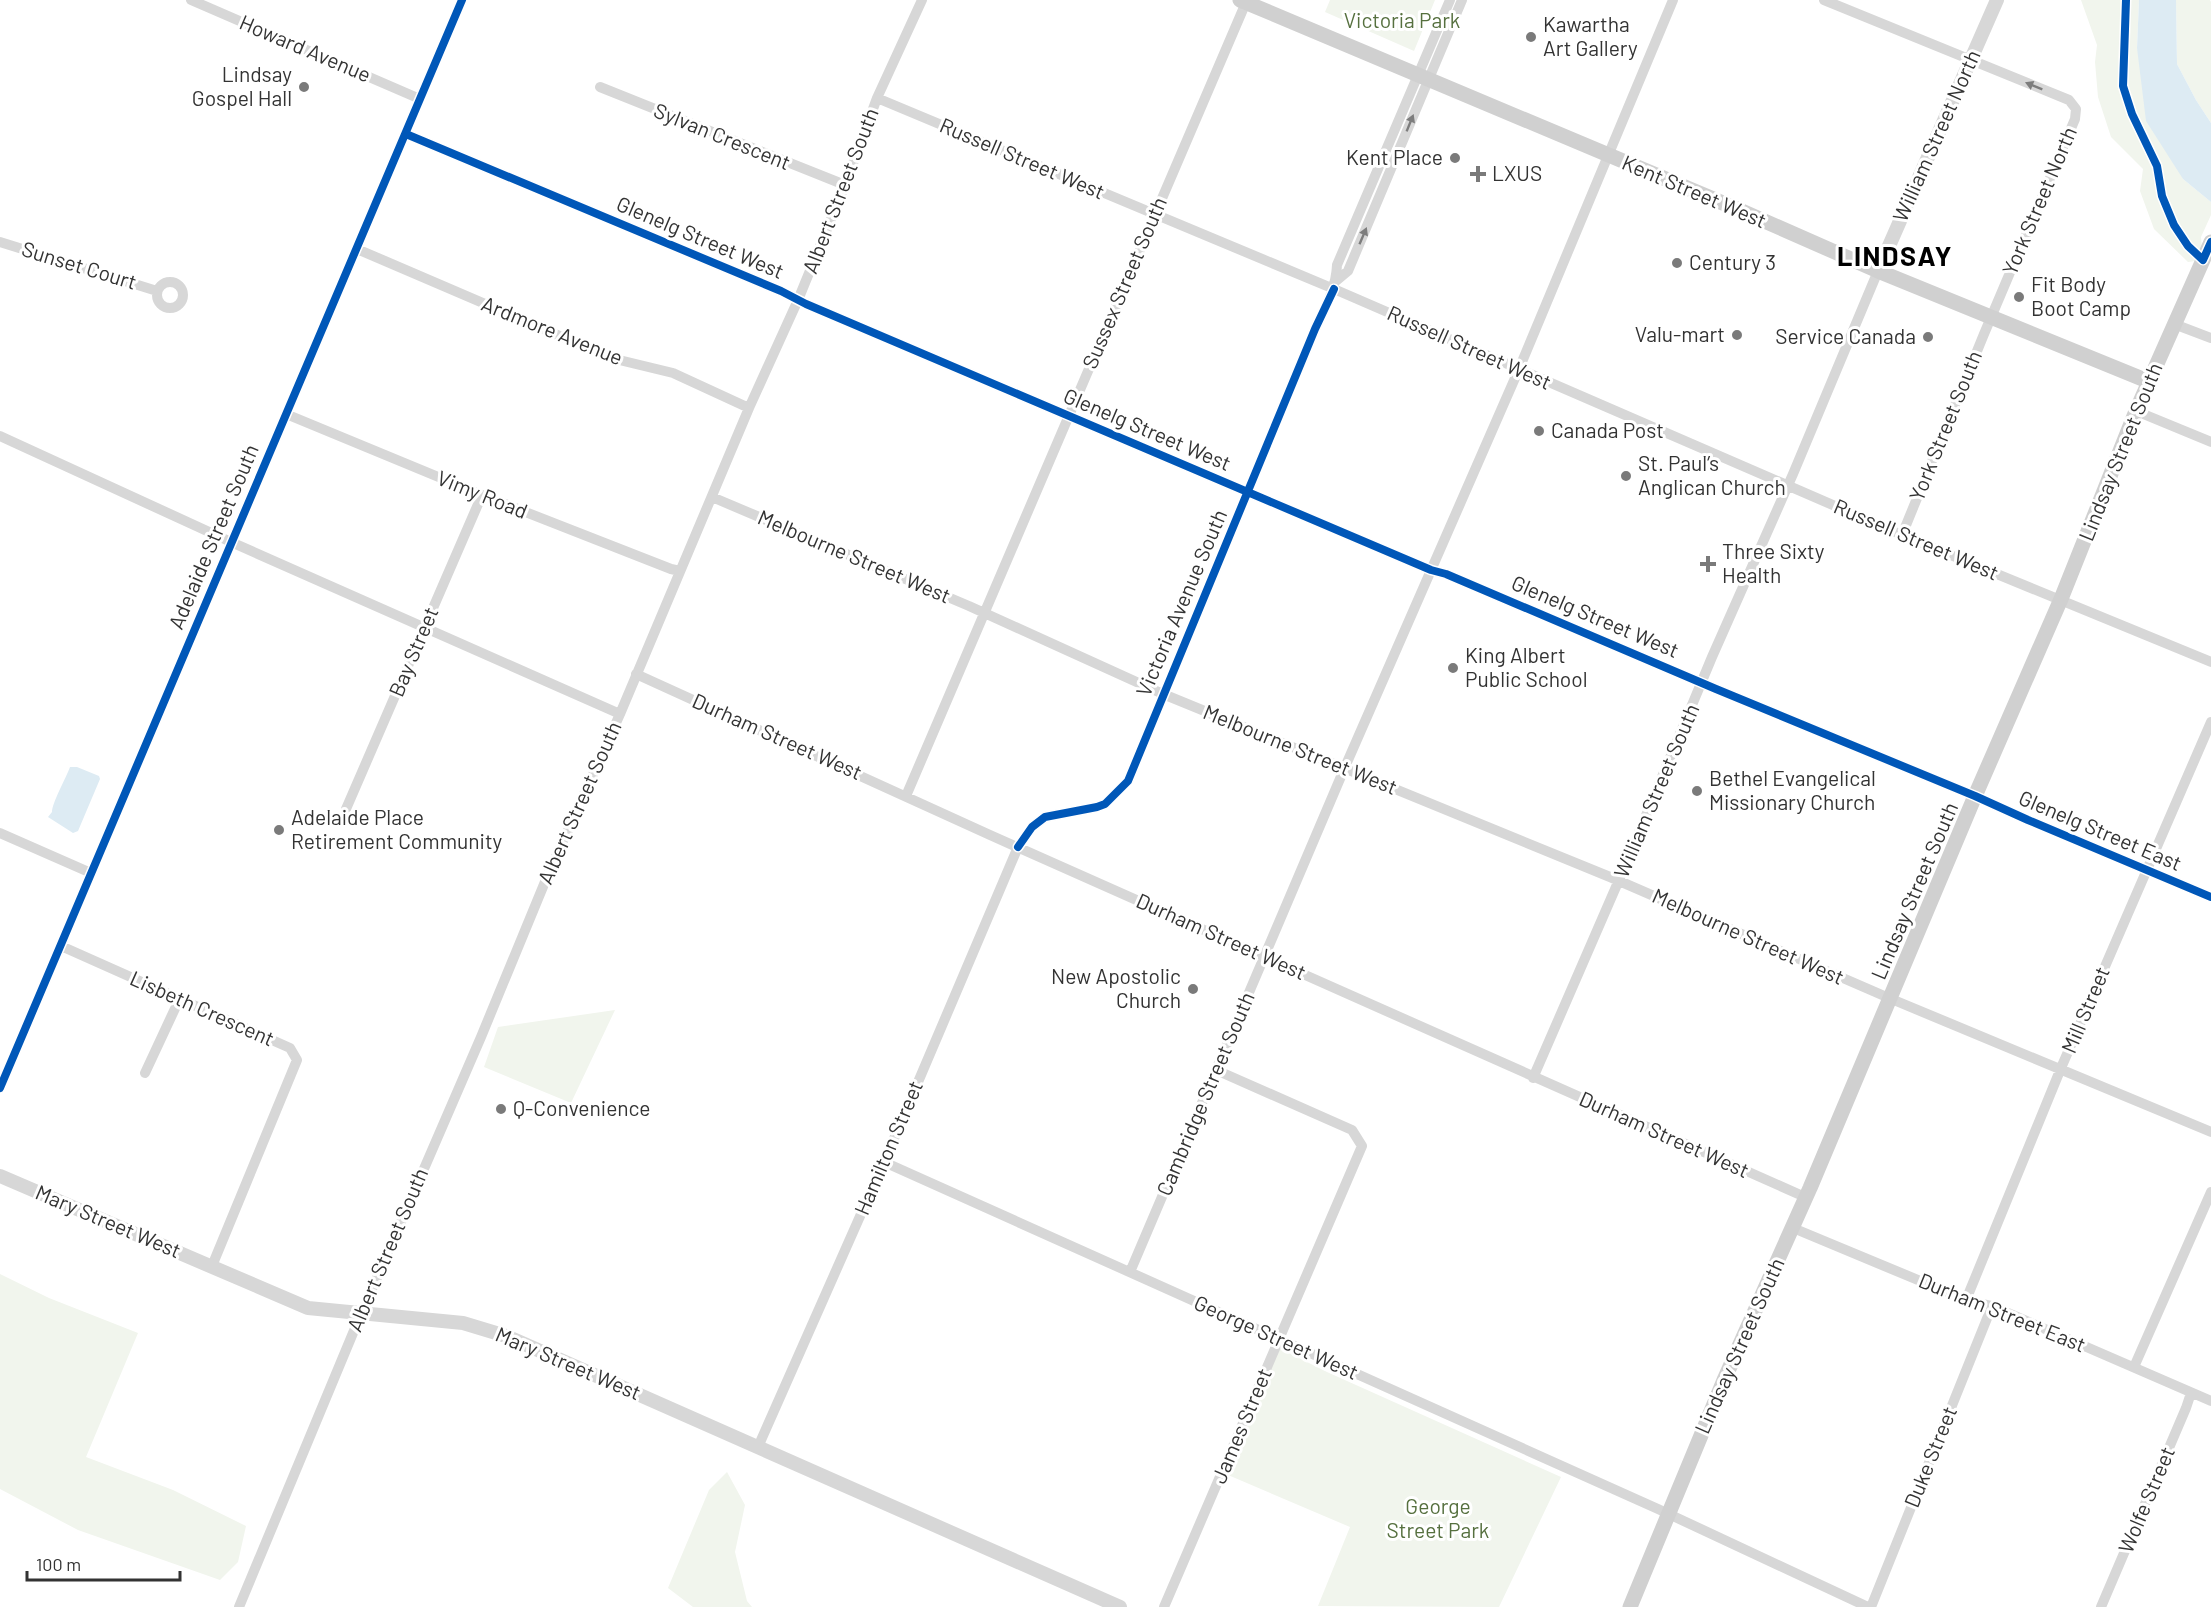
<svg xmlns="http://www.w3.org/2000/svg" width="2211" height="1607" viewBox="0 0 2211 1607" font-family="Barlow,sans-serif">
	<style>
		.green { fill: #f1f5ed }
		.water { fill: #ddebf3 }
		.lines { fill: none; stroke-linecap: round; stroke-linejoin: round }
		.minor { stroke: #d7d7d7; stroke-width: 10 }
		.tertiary { stroke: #d7d7d7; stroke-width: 14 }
		.secondary { stroke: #d0d0d0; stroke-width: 15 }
		.cycleway-casing { stroke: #fff; stroke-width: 11 }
		.cycleway { stroke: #0057b8; stroke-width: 8 }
		.oneway { fill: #7d7d7d }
		.poi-dot { fill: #7a7a7a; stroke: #fff; stroke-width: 2 }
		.labels { text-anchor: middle; stroke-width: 6; stroke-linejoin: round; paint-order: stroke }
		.park-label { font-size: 21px; fill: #56703f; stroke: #fff }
		.poi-label { font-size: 21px; fill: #333; stroke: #fff; text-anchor: start }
		.street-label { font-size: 21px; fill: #333; stroke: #fff }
		.district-label { font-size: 27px; font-weight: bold; letter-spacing: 1.5px; fill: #000; stroke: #fff }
	</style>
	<rect width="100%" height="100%" fill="#fff"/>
	<path class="green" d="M 1330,0 L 1435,0 L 1414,51 L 1325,12 Z
		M 2081,0 L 2139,0 L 2137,48 L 2183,179 L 2211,202 L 2211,215 L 2201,237 L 2203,260 L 2188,262 L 2154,229 L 2140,191 L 2143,169 L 2111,137 L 2098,97 L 2095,62 L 2097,45 Z
		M 2176,0 L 2210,0 L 2211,2 L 2211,123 L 2196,100 L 2177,64 Z
		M 615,1010 L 571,1103 L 484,1067 L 498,1027 Z
		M 0,1274 L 49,1298 L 138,1333 L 86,1457 L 173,1490 L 246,1526 L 238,1562 L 220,1580 L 78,1530 L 0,1489 Z
		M 1277,1347 L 1327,1372 L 1561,1477 L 1499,1607 L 1318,1606 L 1350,1527 L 1221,1472 Z
		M 727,1472 L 745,1505 L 735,1552 L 747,1601 L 752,1607 L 693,1607 L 668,1588 L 709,1490 Z"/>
	<path class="water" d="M 2139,0 L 2176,0 L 2177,64 L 2196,100 L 2211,123 L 2211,202 L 2183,179 L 2146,121 L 2137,48 Z
		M 70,767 L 77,767 L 99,776 L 100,779 L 78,831 L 73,833 L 48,817 L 52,812 C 52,803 66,778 70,767 Z"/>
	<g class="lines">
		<path class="minor" d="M 191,0 L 420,99
			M 1824,0 L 2069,100 L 2076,109 L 2075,119 L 1984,334 L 1902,535
			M 600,87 L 845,185
			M 877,98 L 1334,289 L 1902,535 L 2211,662
			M 406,134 L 781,291 L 806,304 L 1431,570 L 1446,574 L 1716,689 L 1975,796 L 2028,820 L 2211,897
			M 0,242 L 157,291
			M 357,249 L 611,358 L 673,373 L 749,408
			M 1336,281 L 1348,271 L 1462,0
			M157 295a13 13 0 1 1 26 0a13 13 0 1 1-26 0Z
			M 2174,324 L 2211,338
			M 2136,411 L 2211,442
			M 286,414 L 482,495 L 671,569 L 680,571
			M 0,436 L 231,542 L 620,714
			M 712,497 L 969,606 L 1163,694 L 1610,877 L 1889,998 L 2211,1132
			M 636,674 L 990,835 L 1805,1197
			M 906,796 L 1247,0
			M 346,809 L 482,495
			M 0,833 L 91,873
			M 61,946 L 290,1048 L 297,1060 L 212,1266
			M 145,1073 L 179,1000
			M 1533,1078 L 1622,873 L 1712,657 L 1793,474 L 1878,271
			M 0,1088 L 462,0
			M 884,1162 L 1658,1509 L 1868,1607
			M 1793,1228 L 1966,1300 L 1992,1306 L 2211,1401
			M 1130,1272 L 1345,767 L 1519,369 L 1673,0
			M 1966,1300 L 2061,1068 L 2211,722
			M 2134,1367 L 2211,1192
			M 758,1447 L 884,1162 L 1018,847 L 1032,827 L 1045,817 L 1097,807 L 1105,804 L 1128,781 L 1315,329 C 1325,308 1336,289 1337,265 L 1450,0
			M 239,1607 L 353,1333 L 481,1037 L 547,877 L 620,714 L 749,408 L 798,300 L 845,185 L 877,98 L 922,0
			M 1164,1607 L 1362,1146 L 1352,1130 L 1216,1070
			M 1871,1607 L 1992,1306
			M 2101,1607 L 2186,1408 L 2191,1393"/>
		<path class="tertiary" d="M 1878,271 L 1997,0
			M 0,1176 L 308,1308 L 463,1323 L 506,1336 L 1120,1607"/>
		<path class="secondary" d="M 1240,0 L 1737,209 L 1878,271 L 2150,382
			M 1630,1607 L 1724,1380 L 1810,1188 L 1975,796 L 2061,599 L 2136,411 L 2211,242"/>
		<g class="cycleway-casing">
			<path id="cycleway" d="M 2126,0 L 2123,86 L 2132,114 L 2157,166 L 2162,196 L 2174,225 L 2188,246 L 2203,260 L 2211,242
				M 406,134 L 781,291 L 806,304 L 1431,570 L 1446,574 L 1716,689 L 1975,796 L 2028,820 L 2211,897
				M 1018,847 L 1032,827 L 1045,817 L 1097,807 L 1105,804 L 1128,781 L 1315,329 L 1334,289
				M 0,1088 L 462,0"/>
		</g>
		<use href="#cycleway" class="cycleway"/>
	</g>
	<defs><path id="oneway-solid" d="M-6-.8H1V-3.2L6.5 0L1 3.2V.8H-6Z" transform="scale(1.5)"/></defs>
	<g class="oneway">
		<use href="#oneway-solid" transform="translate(2034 86) rotate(-158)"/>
		<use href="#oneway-solid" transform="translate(1410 123) rotate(-68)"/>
		<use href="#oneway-solid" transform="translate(1363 236) rotate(-67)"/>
	</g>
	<g class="poi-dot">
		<circle cx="1531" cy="37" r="6"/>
		<circle cx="304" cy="87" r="6"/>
		<circle cx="1455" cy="158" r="6"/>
		<path d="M1475 165h6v6h6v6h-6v6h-6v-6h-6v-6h6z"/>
		<circle cx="1677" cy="263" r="6"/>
		<circle cx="2019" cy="297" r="6"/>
		<circle cx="1737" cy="335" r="6"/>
		<circle cx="1928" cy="337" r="6"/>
		<circle cx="1539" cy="431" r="6"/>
		<circle cx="1626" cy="476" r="6"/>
		<path d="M1705 555h6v6h6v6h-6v6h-6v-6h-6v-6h6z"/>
		<circle cx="1453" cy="668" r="6"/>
		<circle cx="1697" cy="791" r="6"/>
		<circle cx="279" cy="830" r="6"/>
		<circle cx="1193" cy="989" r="6"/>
		<circle cx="501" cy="1109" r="6"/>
	</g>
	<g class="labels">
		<g class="park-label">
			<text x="1402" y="28">Victoria Park</text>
			<text x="1438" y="1514">George<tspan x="1438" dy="24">Street Park</tspan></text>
		</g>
		<g class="poi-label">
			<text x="1543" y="32">Kawartha<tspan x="1543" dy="24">Art Gallery</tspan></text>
			<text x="292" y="82" text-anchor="end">Lindsay<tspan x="292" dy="24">Gospel Hall</tspan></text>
			<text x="1443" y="165" text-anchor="end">Kent Place</text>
			<text x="1492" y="181">LXUS</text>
			<text x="1689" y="270">Century 3</text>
			<text x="2031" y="292">Fit Body<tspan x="2031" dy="24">Boot Camp</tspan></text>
			<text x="1725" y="342" text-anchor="end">Valu-mart</text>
			<text x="1916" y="344" text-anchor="end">Service Canada</text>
			<text x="1551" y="438">Canada Post</text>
			<text x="1638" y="471">St. Paul’s<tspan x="1638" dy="24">Anglican Church</tspan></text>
			<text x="1722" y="559">Three Sixty<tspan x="1722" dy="24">Health</tspan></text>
			<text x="1465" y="663">King Albert<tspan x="1465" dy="24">Public School</tspan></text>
			<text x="1709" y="786">Bethel Evangelical<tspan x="1709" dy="24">Missionary Church</tspan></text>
			<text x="291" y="825">Adelaide Place<tspan x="291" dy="24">Retirement Community</tspan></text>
			<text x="1181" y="984" text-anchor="end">New Apostolic<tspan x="1181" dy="24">Church</tspan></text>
			<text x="513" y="1116">Q-Convenience</text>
		</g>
		<g class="street-label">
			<text transform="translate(305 49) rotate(23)" y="7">Howard Avenue</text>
			<text transform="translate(1937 136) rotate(-66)" y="7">William Street North</text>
			<text transform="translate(722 137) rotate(22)" y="7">Sylvan Crescent</text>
			<text transform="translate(1022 159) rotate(23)" y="7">Russell Street West</text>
			<text transform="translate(841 191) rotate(-69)" y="7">Albert Street South</text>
			<text transform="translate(1694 192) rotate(23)" y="7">Kent Street West</text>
			<text transform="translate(2040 201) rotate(-67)" y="7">York Street North</text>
			<text transform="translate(700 238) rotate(23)" y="7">Glenelg Street West</text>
			<text transform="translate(79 266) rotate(17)" y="7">Sunset Court</text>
			<text transform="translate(1125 283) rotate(-67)" y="7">Sussex Street South</text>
			<text transform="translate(552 331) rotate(22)" y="7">Ardmore Avenue</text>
			<text transform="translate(1469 348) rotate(24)" y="7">Russell Street West</text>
			<text transform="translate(1946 426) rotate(-68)" y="7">York Street South</text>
			<text transform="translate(1147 430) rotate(23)" y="7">Glenelg Street West</text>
			<text transform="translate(2121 452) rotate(-68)" y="7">Lindsay Street South</text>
			<text transform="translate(482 495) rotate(22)" y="7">Vimy Road</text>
			<text transform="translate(214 537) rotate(-67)" y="7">Adelaide Street South</text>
			<text transform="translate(1916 540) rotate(23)" y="7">Russell Street West</text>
			<text transform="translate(854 557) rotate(23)" y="7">Melbourne Street West</text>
			<text transform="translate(1182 603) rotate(-67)" y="7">Victoria Avenue South</text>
			<text transform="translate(1595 617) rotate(23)" y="7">Glenelg Street West</text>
			<text transform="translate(414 652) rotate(-67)" y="7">Bay Street</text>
			<text transform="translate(777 737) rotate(24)" y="7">Durham Street West</text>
			<text transform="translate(1300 750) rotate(22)" y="7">Melbourne Street West</text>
			<text transform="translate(1657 791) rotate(-67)" y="7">William Street South</text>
			<text transform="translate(580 803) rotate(-66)" y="7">Albert Street South</text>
			<text transform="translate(2100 831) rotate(23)" y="7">Glenelg Street East</text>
			<text transform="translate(1915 891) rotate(-67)" y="7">Lindsay Street South</text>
			<text transform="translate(1221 937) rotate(24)" y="7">Durham Street West</text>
			<text transform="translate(1748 937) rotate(24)" y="7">Melbourne Street West</text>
			<text transform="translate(202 1009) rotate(24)" y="7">Lisbeth Crescent</text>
			<text transform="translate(2086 1010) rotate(-67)" y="7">Mill Street</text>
			<text transform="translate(1206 1094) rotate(-67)" y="7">Cambridge Street South</text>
			<text transform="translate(1664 1135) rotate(24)" y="7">Durham Street West</text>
			<text transform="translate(889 1148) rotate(-67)" y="7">Hamilton Street</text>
			<text transform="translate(108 1222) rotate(23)" y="7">Mary Street West</text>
			<text transform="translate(388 1250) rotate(-67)" y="7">Albert Street South</text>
			<text transform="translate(2002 1313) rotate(22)" y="7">Durham Street East</text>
			<text transform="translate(1276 1338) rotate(24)" y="7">George Street West</text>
			<text transform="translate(1740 1346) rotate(-66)" y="7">Lindsay Street South</text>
			<text transform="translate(568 1364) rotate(23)" y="7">Mary Street West</text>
			<text transform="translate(1242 1426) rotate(-67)" y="7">James Street</text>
			<text transform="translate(1931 1457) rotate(-68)" y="7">Duke Street</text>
			<text transform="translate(2147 1500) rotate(-67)" y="7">Wolfe Street</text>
		</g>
		<g class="district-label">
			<text x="1895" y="266">LINDSAY</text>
		</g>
	</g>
	<path d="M27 1571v9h153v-9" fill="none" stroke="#333333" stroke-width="3"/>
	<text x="36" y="1571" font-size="18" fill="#333333" stroke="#ffffff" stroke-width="4.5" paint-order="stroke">100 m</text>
</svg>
